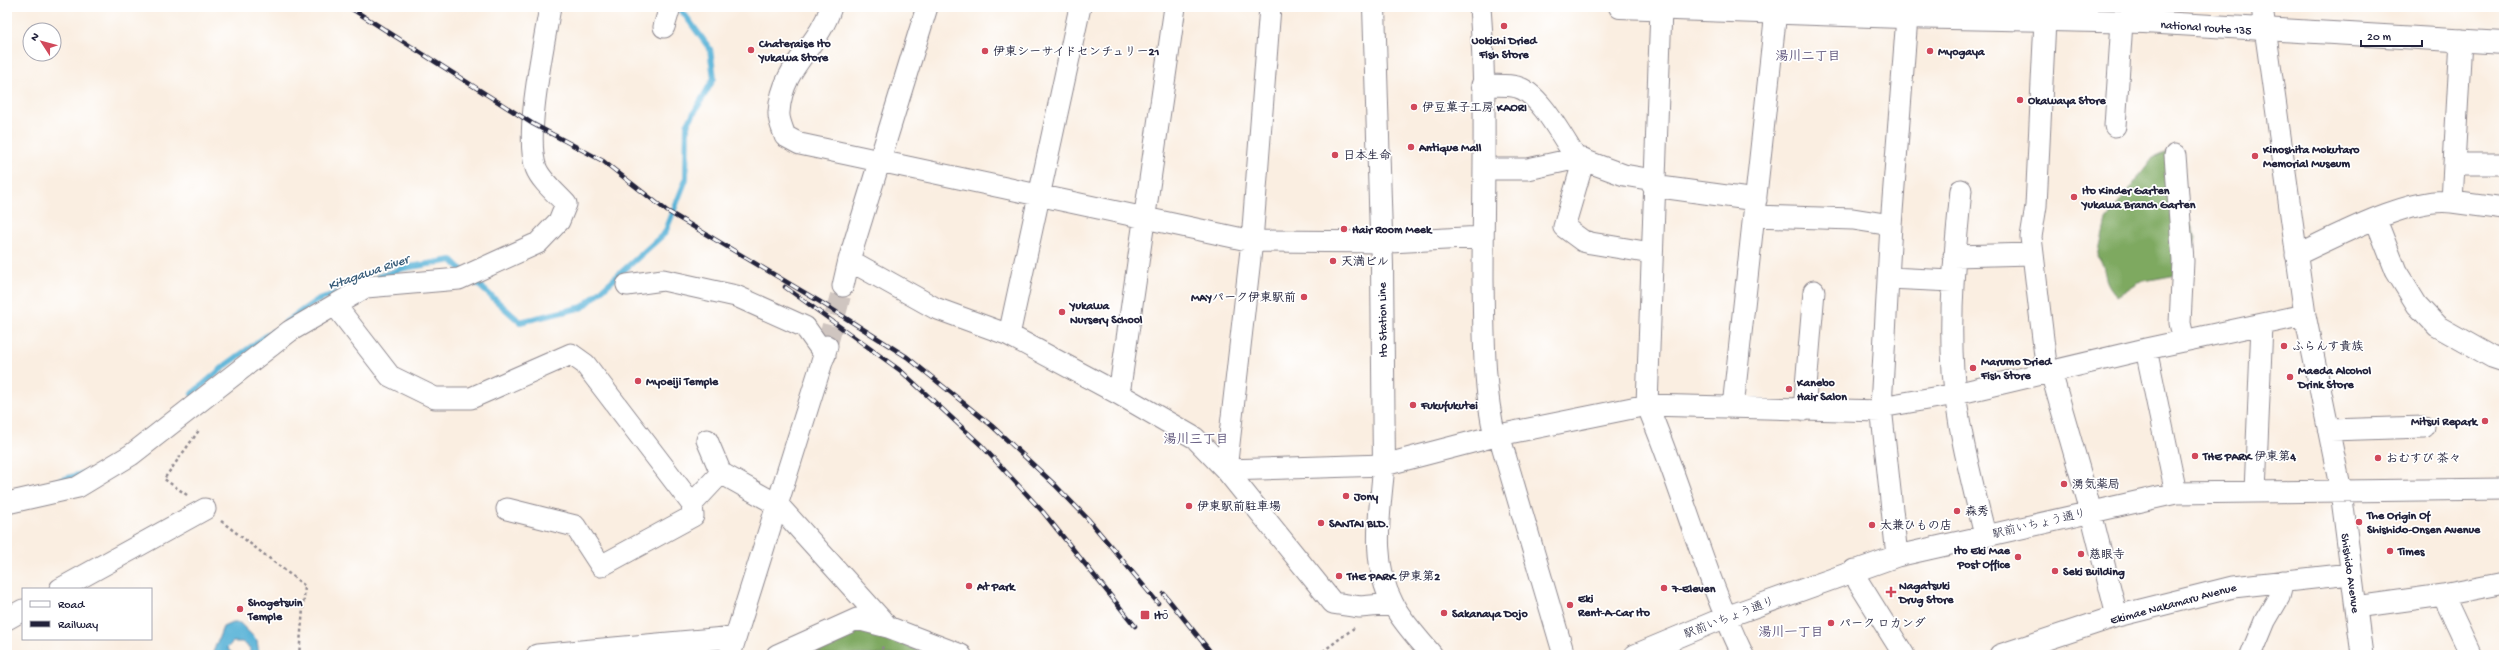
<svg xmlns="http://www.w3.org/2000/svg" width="2511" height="662" viewBox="0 0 2511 662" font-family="'Gochi Hand','Klee One',sans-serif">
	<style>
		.forest { fill: #7ea960; stroke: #50664e }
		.water { fill: #59b2d7; stroke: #3e6a89 }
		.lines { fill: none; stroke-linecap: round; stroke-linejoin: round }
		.stream { stroke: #59b2d7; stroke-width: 6 }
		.minor-tunnel { stroke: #cfc5c0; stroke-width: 21; stroke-dasharray: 21 10; stroke-linecap: butt }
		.minor-casing { stroke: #8e888e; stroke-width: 23 }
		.major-casing { stroke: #8e888e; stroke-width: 24 }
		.highway-casing { stroke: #8e888e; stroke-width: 24 }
		.path { stroke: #8e888e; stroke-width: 2.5; stroke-dasharray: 3 3; stroke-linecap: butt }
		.minor { stroke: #fff; stroke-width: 21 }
		.major { stroke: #fff; stroke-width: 22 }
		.highway { stroke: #fff; stroke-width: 22 }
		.rail-casing { stroke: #22223b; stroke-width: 4.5 }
		.rail { stroke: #fff; stroke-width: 3; stroke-dasharray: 9; stroke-linecap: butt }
		.poi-dot { fill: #d1495b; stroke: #fff; stroke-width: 1.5 }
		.labels { text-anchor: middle; stroke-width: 3.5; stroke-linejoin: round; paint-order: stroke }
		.street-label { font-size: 12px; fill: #22223b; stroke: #fff }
		.poi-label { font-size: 12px; font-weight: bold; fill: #22223b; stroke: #fff; text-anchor: start }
		.neighbourhood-label { font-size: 13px; font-weight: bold; fill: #594f76; stroke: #fff }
		.water-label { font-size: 13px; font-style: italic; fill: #385c79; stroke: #fff }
	</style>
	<rect width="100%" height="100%" fill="#fff"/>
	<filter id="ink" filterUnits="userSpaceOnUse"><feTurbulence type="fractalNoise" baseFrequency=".025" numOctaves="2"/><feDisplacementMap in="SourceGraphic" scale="8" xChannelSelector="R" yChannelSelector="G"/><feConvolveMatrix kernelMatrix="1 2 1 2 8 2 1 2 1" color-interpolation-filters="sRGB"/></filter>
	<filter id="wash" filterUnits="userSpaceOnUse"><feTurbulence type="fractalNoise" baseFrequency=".012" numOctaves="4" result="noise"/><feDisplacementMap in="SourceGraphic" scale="16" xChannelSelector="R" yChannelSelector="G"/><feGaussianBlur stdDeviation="0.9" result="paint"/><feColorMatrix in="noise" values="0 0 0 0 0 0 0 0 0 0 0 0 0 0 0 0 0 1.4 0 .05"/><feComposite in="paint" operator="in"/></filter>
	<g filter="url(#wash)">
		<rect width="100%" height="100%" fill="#faeee1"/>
		<path class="forest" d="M 2171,150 L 2190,223 L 2196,237 L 2187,273 L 2139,282 L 2117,296 C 2100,278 2109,273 2098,256 L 2106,220 L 2153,158 Z
			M 860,631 L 885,636 L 927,655 L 809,655 Z"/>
		<path class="water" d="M 232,623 L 240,623 L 257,640 L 259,655 L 250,655 L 250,648 L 242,642 L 233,642 L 227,648 L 234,655 L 212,655 L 223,627 Z"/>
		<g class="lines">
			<path class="stream" d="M 378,277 L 404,268 L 452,260 L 464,272
				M 471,278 L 520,322 L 583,307 L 665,233 L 686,179 L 687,125 L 714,78 L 710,49 L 679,7
				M 286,322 L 316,301 L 338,292
				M 192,394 L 226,365 L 272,332
				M 55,482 L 84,473"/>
		</g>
	</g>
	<g filter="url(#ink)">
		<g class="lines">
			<path class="minor-tunnel" d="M 827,346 L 843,286"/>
			<g class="minor-casing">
				<path id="minor" d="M 831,7 C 819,47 782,65 779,112 C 778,120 783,129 785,136 L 800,144 L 1252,241 L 1390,242 L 1483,237
					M 1270,7 L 1252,241 L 1226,470 L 1333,603 L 1360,607 L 1393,604
					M 1480,7 C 1487,97 1483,189 1483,280 C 1484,331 1483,386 1495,436
					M 2262,7 L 2305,315 L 2341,491 L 2362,655
					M 1661,9 L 1647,405 C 1682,487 1704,575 1743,655
					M 2045,20 L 2036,206 L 2031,237 L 2047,373
					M 664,27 L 670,7
					M 1482,85 C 1494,86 1506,84 1517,87 C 1539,92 1564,140 1576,158
					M 2115,126 L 2122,22
					M 2175,155 L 2183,261 L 2180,323 L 2184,341
					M 1584,159 L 1564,227 L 1583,241 L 1591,243 L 1651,253
					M 2454,164 L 2461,40
					M 1484,169 L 1528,169 L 1578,158 L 1624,175 L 1653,180
					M 1653,186 L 1756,200
					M 1961,190 C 1955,251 1949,310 1953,371 C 1957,426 1972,482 1985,535
					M 2452,202 L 2504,209
					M 1754,216 L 1853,219 L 1891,225
					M 2376,220 L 2396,271 L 2417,305 L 2437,326 L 2492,357 L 2504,361
					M 2296,255 C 2335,237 2410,196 2452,202 L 2454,164 L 2504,164
					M 1954,256 L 2032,254
					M 849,260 L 935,308 L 1009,335 L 1119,394 L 1195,438 L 1226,470 L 1384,465 L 1499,435 L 1647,405 L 1881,411
					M 1889,278 L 1952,281
					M 627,285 L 663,280 L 736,296 L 805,327 L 825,355
					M 843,286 L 849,260 L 927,7
					M 335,305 L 390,376 L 435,398 L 471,398 L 571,354 L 585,364 L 692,504 L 721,473
					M 1009,335 L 1080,7
					M 2146,349 L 2176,493
					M 2051,372 L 2087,497 L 2117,616
					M 1119,394 L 1175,7
					M 1733,407 L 1776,11
					M 1881,407 L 1956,394 L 2146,349 L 2305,315
					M 1804,410 L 1814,291
					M 2330,430 L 2424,427
					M 1499,435 L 1564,655
					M 707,440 L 721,473 L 778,505 L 888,627
					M 1384,465 C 1380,512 1370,561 1393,604 C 1402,622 1419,639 1432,655
					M 2255,491 L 2262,325
					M 7,503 L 78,487 L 131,455 L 290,331 L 366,287 L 459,279 L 538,243 L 559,221 L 566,204 C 557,194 541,181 536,168 C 524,134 544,45 550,7
					M 507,509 L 575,526 L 601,566 L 693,516 L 692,504
					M 1897,556 L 1881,407 L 1891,225 L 1907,17
					M 1854,570 L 1859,583 L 1904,655
					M 60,589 L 205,509
					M 2443,595 L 2471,655
					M 2356,607 L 2443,595 L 2504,583
					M 7,619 L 23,610
					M 537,655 L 735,637
					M 730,655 L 827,346
					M 777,655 L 857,619 L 888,627 L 961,655
					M 1635,655 L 1726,617 L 1897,556 L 2176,493 L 2504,489
					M 2000,655 L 2117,616 L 2233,587 L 2350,574
					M 2251,655 L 2265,621 L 2279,597 L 2283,581"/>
			</g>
			<g class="major-casing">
				<path id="major" d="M 1374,7 L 1382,266 L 1384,465"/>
			</g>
			<g class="highway-casing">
				<path id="highway" d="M 1620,7 L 1901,17 L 2144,22 L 2504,43"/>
			</g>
			<path class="path" d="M 187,495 L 164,479 L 200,429
				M 221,521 L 305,586 L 299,655
				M 880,655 L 883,646
				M 1318,655 L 1354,628"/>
			<use href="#minor" class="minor"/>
			<use href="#major" class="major"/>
			<use href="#highway" class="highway"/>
			<g class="rail-casing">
				<path id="rail" d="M 349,7 L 533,124 L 603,161 L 667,211 L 822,303 L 907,357 L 992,426 L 1055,485 L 1088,519 L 1158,603
					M 785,287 L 901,371 L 982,446 L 1043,512 L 1135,626
					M 1164,594 L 1213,655"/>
			</g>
			<use href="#rail" class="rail"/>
		</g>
	</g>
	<g class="poi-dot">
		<circle cx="1504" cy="26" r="4"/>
		<circle cx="751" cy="50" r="4"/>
		<circle cx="985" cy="51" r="4"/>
		<circle cx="1930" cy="51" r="4"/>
		<circle cx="2020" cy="100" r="4"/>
		<circle cx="1414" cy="107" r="4"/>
		<circle cx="1411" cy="147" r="4"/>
		<circle cx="1335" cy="155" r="4"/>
		<circle cx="2255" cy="156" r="4"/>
		<circle cx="2074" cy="197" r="4"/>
		<circle cx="1344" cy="229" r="4"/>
		<circle cx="1333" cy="261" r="4"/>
		<circle cx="1304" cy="297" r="4"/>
		<circle cx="1062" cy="312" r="4"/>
		<circle cx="2284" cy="346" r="4"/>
		<circle cx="1973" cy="368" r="4"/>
		<circle cx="2290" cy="377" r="4"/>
		<circle cx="638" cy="381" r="4"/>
		<circle cx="1789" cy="389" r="4"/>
		<circle cx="1413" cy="405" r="4"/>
		<circle cx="2485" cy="421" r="4"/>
		<circle cx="2195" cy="456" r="4"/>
		<circle cx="2378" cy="458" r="4"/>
		<circle cx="2064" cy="484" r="4"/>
		<circle cx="1346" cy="496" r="4"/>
		<circle cx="1189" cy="506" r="4"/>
		<circle cx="1957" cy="511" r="4"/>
		<circle cx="2359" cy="522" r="4"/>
		<circle cx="1321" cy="523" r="4"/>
		<circle cx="1872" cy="525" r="4"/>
		<circle cx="2390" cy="551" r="4"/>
		<circle cx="2081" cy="554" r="4"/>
		<circle cx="2018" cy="557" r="4"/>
		<circle cx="2055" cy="571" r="4"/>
		<circle cx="1339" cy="576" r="4"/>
		<circle cx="969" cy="586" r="4"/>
		<circle cx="1664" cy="588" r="4"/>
		<path d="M1889 586h4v4h4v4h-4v4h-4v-4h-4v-4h4z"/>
		<circle cx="1570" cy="605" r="4"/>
		<circle cx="240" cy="609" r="4"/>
		<circle cx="1444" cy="613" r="4"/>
		<rect x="1140" y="610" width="10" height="10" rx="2"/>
		<circle cx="1831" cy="623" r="4"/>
	</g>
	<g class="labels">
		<g class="street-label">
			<text transform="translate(2206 27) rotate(4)" y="4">national route 135</text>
			<text transform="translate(1382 320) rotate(-91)" y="4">Ito Station Line</text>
			<text transform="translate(2039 523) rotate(-13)" y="4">駅前いちょう通り</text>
			<text transform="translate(2351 573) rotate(82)" y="4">Shishido Avenue</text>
			<text transform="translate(2173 603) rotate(-15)" y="4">Ekimae Nakamaru Avenue</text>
			<text transform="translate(1729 617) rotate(-21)" y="4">駅前いちょう通り</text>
		</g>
		<g class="poi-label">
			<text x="1504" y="44" text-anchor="middle">Uokichi Dried<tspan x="1504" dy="14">Fish Store</tspan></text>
			<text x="759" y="47">Chateraise Ito<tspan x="759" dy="14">Yukawa Store</tspan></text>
			<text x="993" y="55">伊東シーサイドセンチュリー21</text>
			<text x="1938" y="55">Myogaya</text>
			<text x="2028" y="104">Okawaya Store</text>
			<text x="1422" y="111">伊豆菓子工房 KAORI</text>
			<text x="1419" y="151">Antique Mall</text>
			<text x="2263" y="153">Kinoshita Mokutaro<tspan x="2263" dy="14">Memorial Museum</tspan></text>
			<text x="1343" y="159">日本生命</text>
			<text x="2082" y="194">Ito Kinder Garten<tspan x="2082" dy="14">Yukawa Branch Garten</tspan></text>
			<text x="1352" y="233">Hair Room Meek</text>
			<text x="1341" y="265">天満ビル</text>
			<text x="1296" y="301" text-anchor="end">MAYパーク伊東駅前</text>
			<text x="1070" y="309">Yukawa<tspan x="1070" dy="14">Nursery School</tspan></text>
			<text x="2292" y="350">ふらんす貴族</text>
			<text x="1981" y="365">Marumo Dried<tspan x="1981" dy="14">Fish Store</tspan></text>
			<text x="2298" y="374">Maeda Alcohol<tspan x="2298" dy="14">Drink Store</tspan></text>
			<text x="646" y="385">Myoeiji Temple</text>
			<text x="1797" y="386">Kanebo<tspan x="1797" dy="14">Hair Salon</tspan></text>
			<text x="1421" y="409">Fukufukutei</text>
			<text x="2477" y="425" text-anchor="end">Mitsui Repark</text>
			<text x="2203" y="460">THE PARK 伊東第4</text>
			<text x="2386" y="462">おむすび 茶々</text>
			<text x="2072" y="488">湧気薬局</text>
			<text x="1354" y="500">Jony</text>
			<text x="1197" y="510">伊東駅前駐車場</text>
			<text x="1965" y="515">森秀</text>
			<text x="2367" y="519">The Origin Of<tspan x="2367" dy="14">Shishido-Onsen Avenue</tspan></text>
			<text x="1329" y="527">SANTAI BLD.</text>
			<text x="1880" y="529">太兼ひもの店</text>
			<text x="2010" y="554" text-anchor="end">Ito Eki Mae<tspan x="2010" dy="14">Post Office</tspan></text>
			<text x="2398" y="555">Times</text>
			<text x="2089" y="558">慈眼寺</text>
			<text x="2063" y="575">Seki Building</text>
			<text x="1347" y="580">THE PARK 伊東第2</text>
			<text x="1899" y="589">Nagatsuki<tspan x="1899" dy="14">Drug Store</tspan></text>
			<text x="977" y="590">At Park</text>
			<text x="1672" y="592">7-Eleven</text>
			<text x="1578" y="602">Eki<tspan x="1578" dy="14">Rent-A-Car Ito</tspan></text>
			<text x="248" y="606">Shogetsuin<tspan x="248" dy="14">Temple</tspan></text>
			<text x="1452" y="617">Sakanaya Dojo</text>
			<text x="1154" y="619">Itō</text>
			<text x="1839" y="627">パーク ロカンダ</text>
		</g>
		<g class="neighbourhood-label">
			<text x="1808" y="60">湯川二丁目</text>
			<text x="1196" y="443">湯川三丁目</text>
			<text x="1791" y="636">湯川一丁目</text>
		</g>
		<g class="water-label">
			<text transform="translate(368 271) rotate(-19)" y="5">Kitagawa River</text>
		</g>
	</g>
	<rect width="2511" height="662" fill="none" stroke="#fff" stroke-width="24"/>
	<rect x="22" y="588" width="130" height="52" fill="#ffffff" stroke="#a7a7b1"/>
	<rect x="30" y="601" width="20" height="6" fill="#ffffff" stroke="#a7a7b1"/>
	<text x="58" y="608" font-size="12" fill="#22223b">Road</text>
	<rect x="30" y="621" width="20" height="6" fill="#22223b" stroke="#a7a7b1"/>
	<text x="58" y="628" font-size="12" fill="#22223b">Railway</text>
	<g transform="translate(42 42) rotate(306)"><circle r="19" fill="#ffffff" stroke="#a7a7b1"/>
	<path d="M0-3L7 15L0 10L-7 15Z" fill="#d1495b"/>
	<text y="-6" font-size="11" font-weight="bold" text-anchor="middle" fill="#22223b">N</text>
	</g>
	<path d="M2361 40v6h61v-6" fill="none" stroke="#22223b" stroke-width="2"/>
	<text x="2367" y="40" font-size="12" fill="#22223b" stroke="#ffffff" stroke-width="3" paint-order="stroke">20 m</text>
</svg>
